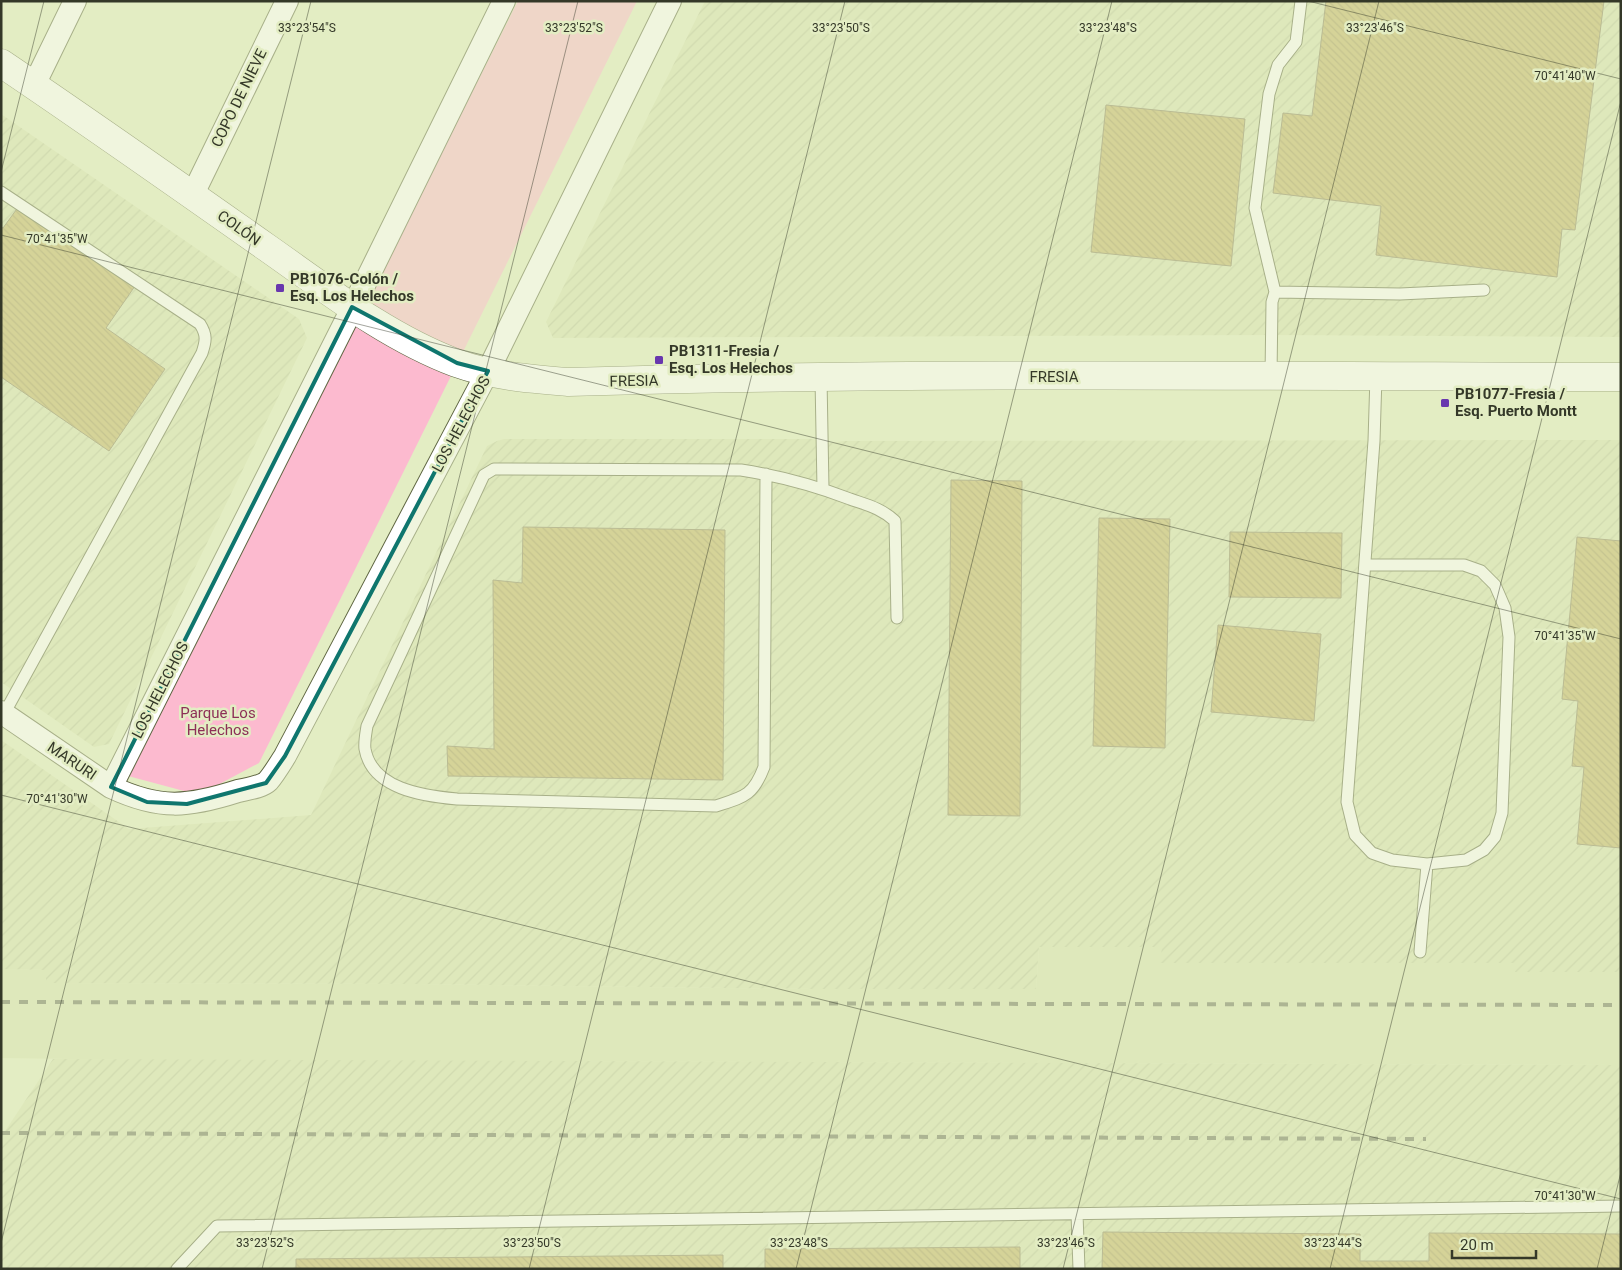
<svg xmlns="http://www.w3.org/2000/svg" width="1622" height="1270" viewBox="0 0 1622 1270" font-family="Roboto,sans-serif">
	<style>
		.built { fill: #d8e3b2 }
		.industrial { fill: url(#industrial-furrows) }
		.park { fill: #fcbacf }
		.building { fill: url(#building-back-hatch); stroke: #88805a }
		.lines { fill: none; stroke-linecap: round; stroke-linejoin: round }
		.service-casing { stroke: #5f6642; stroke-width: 13 }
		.minor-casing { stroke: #5f6642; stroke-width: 24 }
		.tertiary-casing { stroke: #5f6642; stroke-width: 29 }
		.service { stroke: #fff; stroke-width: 11 }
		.minor { stroke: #fff; stroke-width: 22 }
		.tertiary { stroke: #fff; stroke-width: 28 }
		.rail { stroke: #6b7159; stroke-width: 4; stroke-dasharray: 9 9; stroke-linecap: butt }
		.marked { fill: none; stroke: #0f766e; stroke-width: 4; stroke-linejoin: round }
		.ticks { fill: none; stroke: #343828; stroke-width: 1; stroke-opacity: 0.45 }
		.poi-dot { fill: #6837ae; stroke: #e3edc3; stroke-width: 2 }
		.labels { text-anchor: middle; stroke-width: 5; stroke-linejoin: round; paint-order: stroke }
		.street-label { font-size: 15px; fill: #343828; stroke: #e3edc3 }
		.poi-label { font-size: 15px; font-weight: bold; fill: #343828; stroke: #e3edc3; text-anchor: start }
		.park-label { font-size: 15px; fill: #8d3057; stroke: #e3edc3 }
		.ticks-label { font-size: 12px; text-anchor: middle; fill: #343828; stroke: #e3edc3; stroke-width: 5; stroke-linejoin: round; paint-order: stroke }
	</style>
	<defs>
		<pattern id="industrial-furrows" width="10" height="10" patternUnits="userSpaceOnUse" patternTransform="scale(1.25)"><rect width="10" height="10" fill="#d8e3b2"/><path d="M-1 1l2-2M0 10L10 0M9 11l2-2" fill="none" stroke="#bac499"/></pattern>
		<pattern id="building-back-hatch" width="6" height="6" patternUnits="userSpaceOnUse" patternTransform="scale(1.25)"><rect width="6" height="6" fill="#c4b465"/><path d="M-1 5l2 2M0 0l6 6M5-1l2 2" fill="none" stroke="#a09353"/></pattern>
	</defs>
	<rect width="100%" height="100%" fill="#e3edc3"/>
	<path class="built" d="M 1039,947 L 1163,947 L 1161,963 L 1516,963 L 1516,972 L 1621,972 L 1621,1065 L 133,1060 L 1,1058 L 1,969 L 46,970 L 47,983 L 418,984 L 812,989 L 1036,989 Z"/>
	<path class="industrial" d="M 705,1 L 1621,1 L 1621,337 L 1272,335 L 553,338 L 546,322 Z
		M 1,114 L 299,319 L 307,338 L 109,744 L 94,747 L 1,682 Z
		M 504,439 L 813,439 L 831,443 L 843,441 L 1621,440 L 1621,972 L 1515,972 L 1516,963 L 1160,963 L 1162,947 L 1039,947 L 1036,989 L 812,989 L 418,984 L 46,983 L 46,970 L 1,969 L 1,740 L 129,829 L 311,815 L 487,446 L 497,441 Z
		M 53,1059 L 1621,1065 L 1621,1269 L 1,1269 L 1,1137 Z"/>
	<path class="park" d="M 518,1 L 637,1 L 259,763 L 199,795 L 128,776 Z"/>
	<path class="building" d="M 1326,1 L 1604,1 L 1575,230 L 1562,229 L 1557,277 L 1376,255 L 1381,206 L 1273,193 L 1283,113 L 1312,116 Z
		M 1106,105 L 1245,119 L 1231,266 L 1091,252 Z
		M 19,206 L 135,286 L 106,328 L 165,369 L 109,451 L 1,377 L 1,227 L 3,228 Z
		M 951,480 L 1022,481 L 1020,816 L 948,815 Z
		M 1099,518 L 1170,519 L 1165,748 L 1093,746 Z
		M 523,527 L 725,530 L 723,780 L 448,776 L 447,746 L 494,749 L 493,580 L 522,583 Z
		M 1230,532 L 1342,533 L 1341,598 L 1229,597 Z
		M 1577,537 L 1621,541 L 1621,848 L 1577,844 L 1584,767 L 1572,766 L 1578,701 L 1562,699 Z
		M 1218,625 L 1321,634 L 1314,721 L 1211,712 Z
		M 1103,1232 L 1360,1234 L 1360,1261 L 1429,1261 L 1429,1233 L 1621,1234 L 1621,1269 L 1102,1269 Z
		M 1020,1247 L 1020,1269 L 765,1269 L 765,1249 Z
		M 723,1255 L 723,1269 L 296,1269 L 296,1259 Z"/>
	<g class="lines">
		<g class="service-casing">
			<path id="service" d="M 1,192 L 200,324 C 207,335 206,341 202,353 L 4,714
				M 1275,292 L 1255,208 L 1269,94 L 1278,65 L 1296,42 L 1301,1
				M 1271,376 L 1272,302 L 1275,292 L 1400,294 L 1484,290
				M 821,378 L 823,489
				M 766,474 L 764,767 C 753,796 744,797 716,806 L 457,799 C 423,796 372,789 365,749 C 364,742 366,733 367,726 L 484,475 L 494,469 L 741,470 C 780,476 813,485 850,499 C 867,505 881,508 895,521 L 897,618
				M 1365,565 L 1464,565 L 1481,571 L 1495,585 L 1505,608 L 1509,637 L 1502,813 L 1495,837 L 1484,850 L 1466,860 L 1427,864 L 1392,860 L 1372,853 L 1355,835 L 1347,802 L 1374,441 L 1376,376
				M 1420,952 L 1427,864
				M 1077,1214 L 1079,1269
				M 177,1269 L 217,1226 L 1621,1206"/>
		</g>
		<g class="minor-casing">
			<path id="minor" d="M 34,85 L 75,1
				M 192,196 L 287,1
				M 1,712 L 111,787 C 160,810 188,807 238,791 C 246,789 262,787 268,781 C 274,774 280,764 285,756 L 488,371 L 670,1
				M 111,787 L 368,277 L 504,1"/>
		</g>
		<g class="tertiary-casing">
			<path id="tertiary" d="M 1,63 C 90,123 178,185 266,247 C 326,289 387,337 456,363 C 492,376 531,379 568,382 C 919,372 1270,376 1621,377"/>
		</g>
		<use href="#service" class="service"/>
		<use href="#minor" class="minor"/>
		<use href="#tertiary" class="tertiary"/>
		<path class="rail" d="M 1,1002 L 1621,1005
			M 1,1133 L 1426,1139"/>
	</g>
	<path d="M0 0H1622V1270H0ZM 352,307 L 457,363 L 488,371 L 285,756 L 266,783 L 187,804 L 147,802 L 111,787 Z" fill="#e3edc3" fill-opacity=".55" fill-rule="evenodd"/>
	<path class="marked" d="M 352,307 L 457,363 L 488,371 L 285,756 L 266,783 L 187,804 L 147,802 L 111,787 Z"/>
	<path class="ticks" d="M 1308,1 L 1621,79M 1,172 L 44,1M 1,235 L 1621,639M 1,795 L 1621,1199M 1,1243 L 311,1M 262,1269 L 578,1M 529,1269 L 845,1M 796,1269 L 1112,1M 1063,1269 L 1379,1M 1330,1269 L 1621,101M 1597,1269 L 1621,1172"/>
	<g class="poi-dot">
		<rect x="275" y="283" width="10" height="10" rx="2.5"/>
		<rect x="654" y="355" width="10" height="10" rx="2.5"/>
		<rect x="1440" y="398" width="10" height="10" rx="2.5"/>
	</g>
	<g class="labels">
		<g class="street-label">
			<text transform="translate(239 98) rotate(-64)" y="5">COPO DE NIEVE</text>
			<text transform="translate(239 228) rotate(35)" y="5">COLÓN</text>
			<text x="1054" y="382">FRESIA</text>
			<text transform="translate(634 381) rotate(-1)" y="5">FRESIA</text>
			<text transform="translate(461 424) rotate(-62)" y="5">LOS HELECHOS</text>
			<text transform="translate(160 690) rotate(-63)" y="5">LOS HELECHOS</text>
			<text transform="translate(72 761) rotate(34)" y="5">MARURI</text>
		</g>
		<g class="poi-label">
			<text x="290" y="284">PB1076-Colón /<tspan x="290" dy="17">Esq. Los Helechos</tspan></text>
			<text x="669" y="356">PB1311-Fresia /<tspan x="669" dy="17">Esq. Los Helechos</tspan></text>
			<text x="1455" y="399">PB1077-Fresia /<tspan x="1455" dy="17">Esq. Puerto Montt</tspan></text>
		</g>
		<g class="park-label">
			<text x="218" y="718">Parque Los<tspan x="218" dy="17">Helechos</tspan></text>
		</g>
	</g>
	<g class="ticks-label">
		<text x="307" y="32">33°23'54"S</text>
		<text x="574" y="32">33°23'52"S</text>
		<text x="841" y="32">33°23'50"S</text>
		<text x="1108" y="32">33°23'48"S</text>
		<text x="1375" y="32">33°23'46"S</text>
		<text x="1565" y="80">70°41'40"W</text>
		<text x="57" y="243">70°41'35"W</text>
		<text x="1565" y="640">70°41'35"W</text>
		<text x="57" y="803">70°41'30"W</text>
		<text x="1565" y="1200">70°41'30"W</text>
		<text x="265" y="1247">33°23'52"S</text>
		<text x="532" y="1247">33°23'50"S</text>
		<text x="799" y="1247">33°23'48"S</text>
		<text x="1066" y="1247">33°23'46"S</text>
		<text x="1333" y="1247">33°23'44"S</text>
	</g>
	<rect width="1622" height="1270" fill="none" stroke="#343828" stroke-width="5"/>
	<path d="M1452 1250v8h84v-8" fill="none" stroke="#343828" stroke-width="2.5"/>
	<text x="1460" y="1250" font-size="15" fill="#343828" stroke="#e3edc3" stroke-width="4" paint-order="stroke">20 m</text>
</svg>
